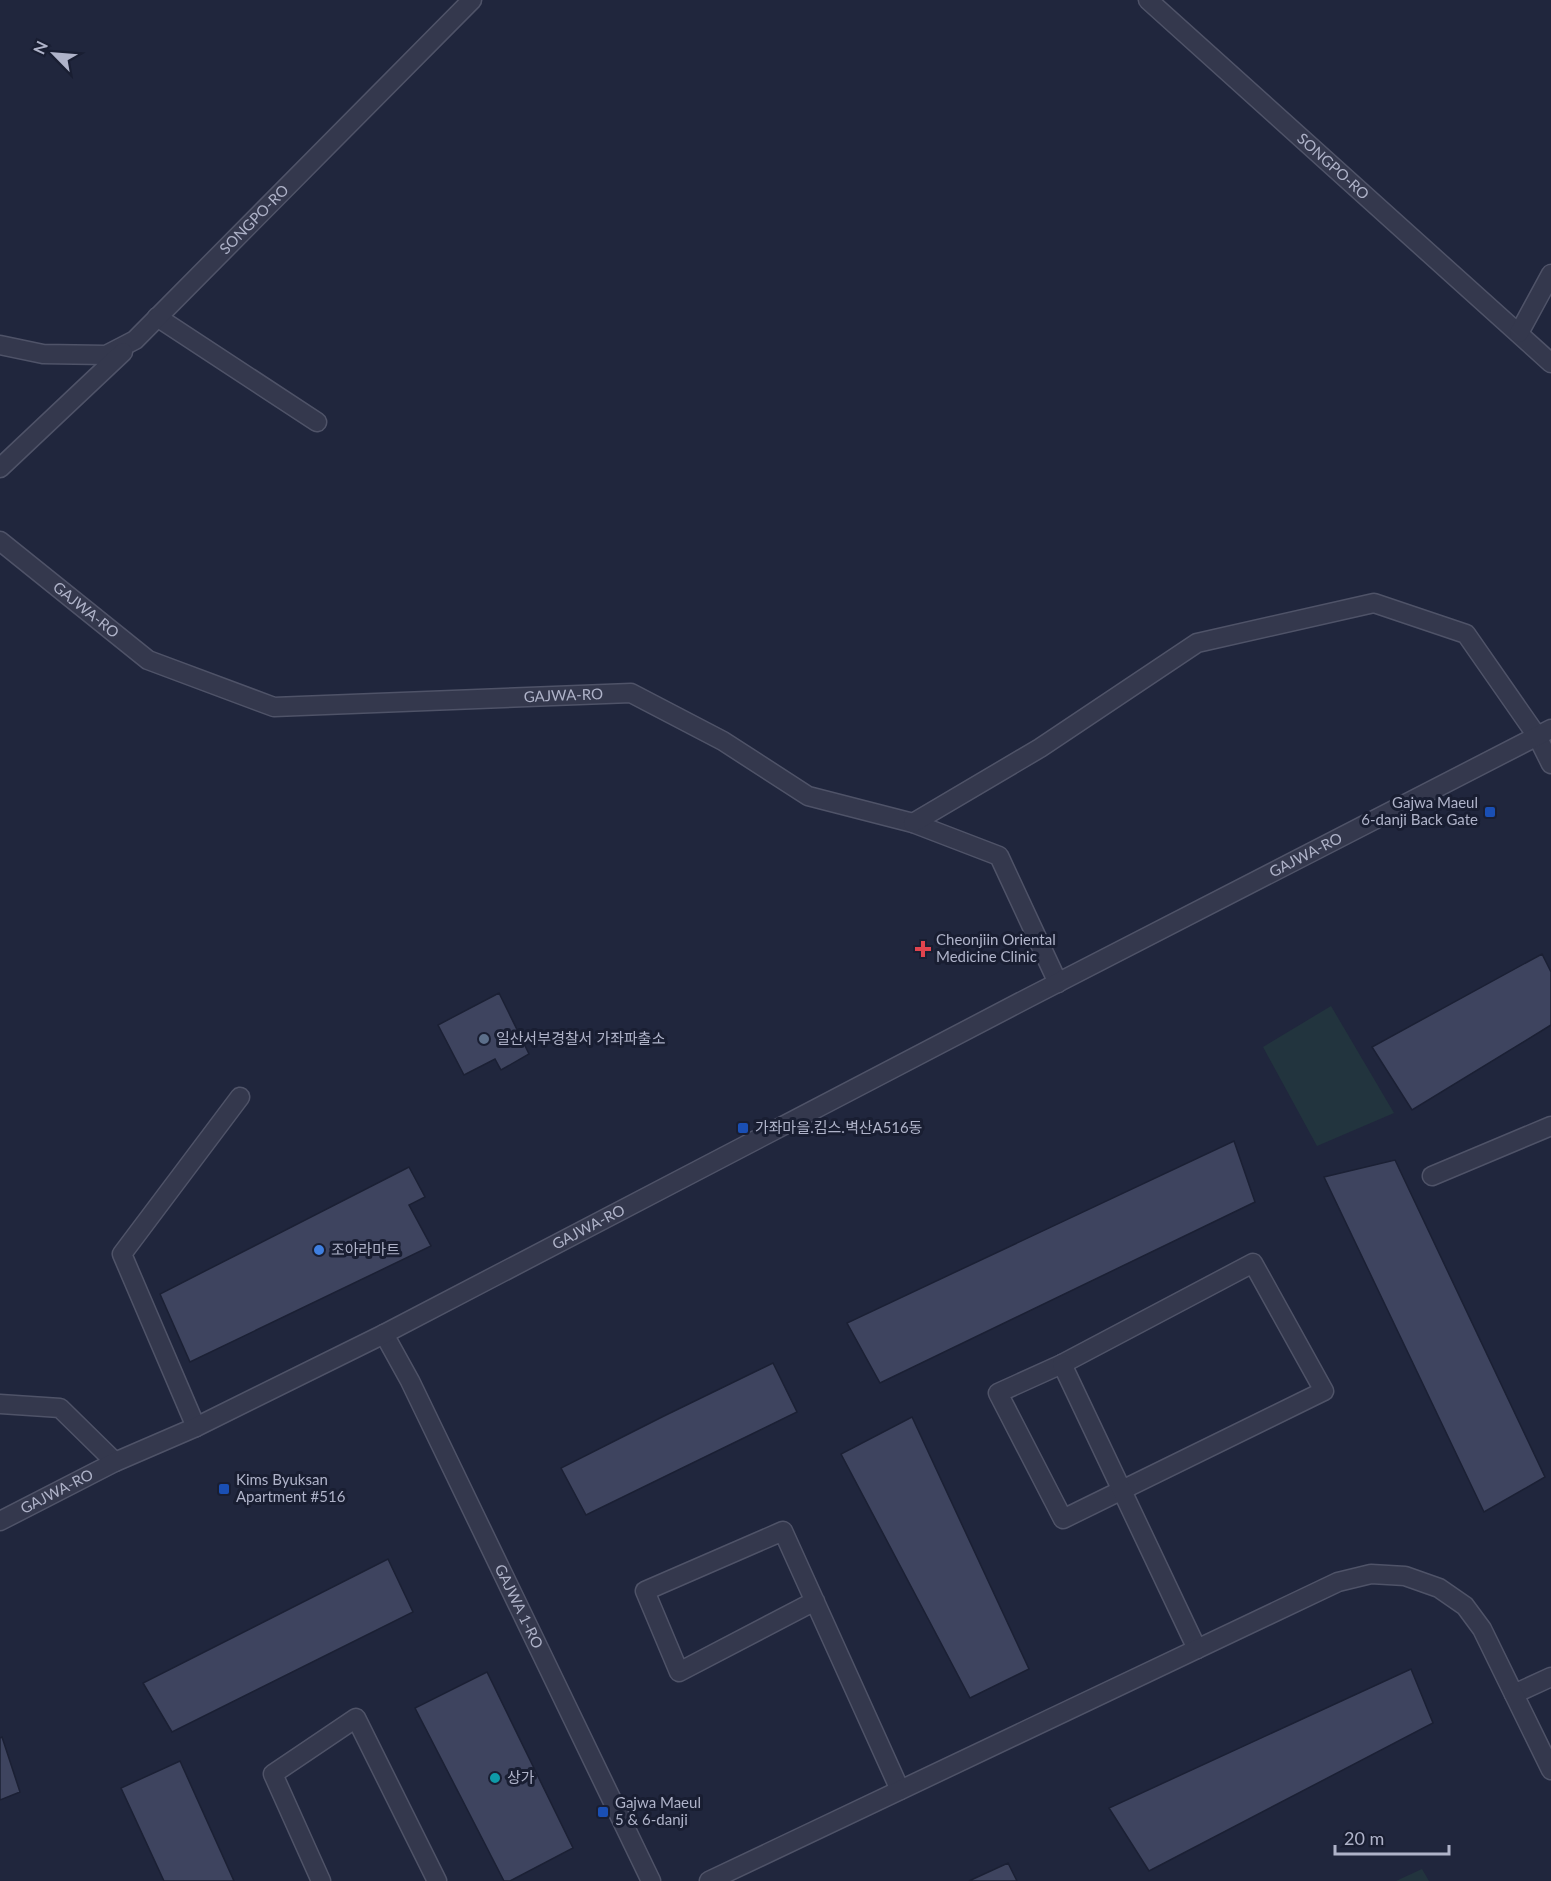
<svg xmlns="http://www.w3.org/2000/svg" width="1551" height="1881" viewBox="0 0 1551 1881" font-family="Lato,'Noto Sans KR',sans-serif">
	<style>
		.green { fill: #22343e }
		.building { fill: #3e445f; stroke: #1b2034; stroke-width: 1.5 }
		.lines { fill: none; stroke-linecap: round; stroke-linejoin: round }
		.minor-casing { stroke: #4f5368; stroke-width: 21 }
		.minor { stroke: #34384d; stroke-width: 18 }
		.transit-dot { fill: #1a4fb4; stroke: #191e32; stroke-width: 2 }
		.health-dot { fill: #e0444e; stroke: #191e32; stroke-width: 2 }
		.service-dot { fill: #5c6f8a; stroke: #191e32; stroke-width: 2 }
		.shop-dot { fill: #3f7fe0; stroke: #191e32; stroke-width: 2 }
		.culture-dot { fill: #0f9aa8; stroke: #191e32; stroke-width: 2 }
		.labels { text-anchor: middle; stroke-width: 6; stroke-linejoin: round; paint-order: stroke }
		.street-label { font-size: 15px; fill: #afb3c9; stroke: #191e32 }
		.poi-label { font-size: 15px; fill: #afb3c9; stroke: #191e32; text-anchor: start }
	</style>
	<rect width="100%" height="100%" fill="#20263d"/>
	<path class="green" d="M 1331,1006 L 1394,1113 L 1317,1146 L 1263,1047 Z
		M 1422,1869 L 1429,1881 L 1396,1881 Z"/>
	<path class="building" d="M 1542,954 L 1551,972 L 1551,1025 L 1412,1110 L 1372,1047 Z
		M 499,993 L 529,1054 L 501,1070 L 495,1059 L 464,1075 L 438,1025 Z
		M 1234,1141 L 1255,1202 L 880,1383 L 847,1323 Z
		M 1395,1160 L 1545,1477 L 1484,1512 L 1324,1177 Z
		M 409,1167 L 425,1197 L 409,1205 L 431,1246 L 190,1362 L 160,1294 Z
		M 773,1363 L 797,1412 L 586,1515 L 561,1468 L 664,1416 Z
		M 912,1417 L 1029,1669 L 970,1698 L 841,1454 Z
		M 388,1559 L 413,1612 L 172,1732 L 143,1683 Z
		M 1411,1669 L 1433,1723 L 1149,1871 L 1109,1808 Z
		M 487,1672 L 573,1848 L 510,1881 L 504,1881 L 415,1708 Z
		M 2,1737 L 20,1792 L 0,1800 L 0,1738 Z
		M 180,1761 L 234,1881 L 164,1881 L 121,1788 Z
		M 1008,1863 L 1017,1881 L 969,1881 Z"/>
	<g class="lines">
		<g class="minor-casing">
			<g id="minor">
				<path id="s1" d="M 1148,0 L 1551,363"/>
				<path d="M 157,317 L 317,422"/>
				<path d="M 1519,333 L 1551,274"/>
				<path id="s2" d="M 0,345 L 43,354 L 106,355 L 135,340 L 472,0"/>
				<path d="M 0,468 L 123,352"/>
				<path id="s3" d="M 0,541 L 148,660 L 274,707 L 631,693 L 723,741 L 808,796 L 913,823 L 999,856 L 1058,983"/>
				<path d="M 913,823 L 1040,748 L 1197,643 L 1374,603 L 1466,634 L 1537,736 L 1551,764"/>
				<path d="M 1432,1176 L 1551,1126"/>
				<path d="M 1253,1263 L 1324,1391 L 1063,1519 L 998,1393 L 1062,1364 Z"/>
				<path id="s4" d="M 384,1334 L 410,1381 L 651,1881"/>
				<path d="M 1062,1364 L 1197,1649"/>
				<path d="M 0,1404 L 60,1408 L 115,1462"/>
				<path d="M 196,1427 L 122,1254 L 240,1097"/>
				<path id="s5" d="M 0,1521 L 115,1462 L 196,1427 L 384,1334 L 1028,998 L 1551,729"/>
				<path d="M 815,1601 L 679,1672 L 645,1591 L 783,1531 L 900,1790"/>
				<path d="M 1514,1694 L 1551,1677"/>
				<path d="M 321,1881 L 273,1774 L 356,1718 L 437,1881"/>
				<path d="M 709,1881 L 1338,1582 L 1371,1574 L 1405,1576 L 1439,1588 L 1465,1606 L 1482,1629 L 1551,1770"/>
			</g>
		</g>
		<use href="#minor" class="minor"/>
	</g>
	<g class="transit-dot">
		<rect x="1484" y="806" width="12" height="12" rx="3"/>
		<rect x="737" y="1122" width="12" height="12" rx="3"/>
		<rect x="218" y="1483" width="12" height="12" rx="3"/>
		<rect x="597" y="1806" width="12" height="12" rx="3"/>
	</g>
	<path class="health-dot" d="M920 940h6v6h6v6h-6v6h-6v-6h-6v-6h6z"/>
	<circle class="service-dot" cx="484" cy="1039" r="6"/>
	<circle class="shop-dot" cx="319" cy="1250" r="6"/>
	<circle class="culture-dot" cx="495" cy="1778" r="6"/>
	<g class="labels">
		<g class="street-label">
			<text dy="5" stroke="none"><textPath href="#s1" startOffset="249">SONGPO-RO</textPath></text>
			<text dy="5" stroke="none"><textPath href="#s2" startOffset="309">SONGPO-RO</textPath></text>
			<text dy="5" stroke="none"><textPath href="#s3" startOffset="110">GAJWA-RO</textPath></text>
			<text dy="5" stroke="none"><textPath href="#s3" startOffset="614">GAJWA-RO</textPath></text>
			<text dy="5" stroke="none"><textPath href="#s5" startOffset="1466">GAJWA-RO</textPath></text>
			<text dy="5" stroke="none"><textPath href="#s5" startOffset="658">GAJWA-RO</textPath></text>
			<text dy="5" stroke="none"><textPath href="#s5" startOffset="64">GAJWA-RO</textPath></text>
			<text dy="5" stroke="none"><textPath href="#s4" startOffset="304">GAJWA 1-RO</textPath></text>
		</g>
		<g class="poi-label">
			<text x="1478" y="808" text-anchor="end">Gajwa Maeul<tspan x="1478" dy="17">6-danji Back Gate</tspan></text>
			<text x="936" y="945">Cheonjiin Oriental<tspan x="936" dy="17">Medicine Clinic</tspan></text>
			<text x="496" y="1044">일산서부경찰서 가좌파출소</text>
			<text x="755" y="1133">가좌마을.킴스.벽산A516동</text>
			<text x="331" y="1255">조아라마트</text>
			<text x="236" y="1485">Kims Byuksan<tspan x="236" dy="17">Apartment #516</tspan></text>
			<text x="507" y="1783">상가</text>
			<text x="615" y="1808">Gajwa Maeul<tspan x="615" dy="17">5 &amp; 6-danji</tspan></text>
		</g>
	</g>
	<g transform="translate(54 54) rotate(295)" stroke="#191e32" stroke-width="4.5" paint-order="stroke">
	<path d="M0-4.5L10 22L0 15L-10 22Z" fill="#afb3c9"/>
	<text y="-9" font-size="16" font-weight="bold" text-anchor="middle" fill="#afb3c9">N</text>
	</g>
	<path d="M1335 1845v9h114v-9" fill="none" stroke="#afb3c9" stroke-width="3"/>
	<text x="1344" y="1845" font-size="18" fill="#afb3c9" stroke="#191e32" stroke-width="4.5" paint-order="stroke">20 m</text>
</svg>
